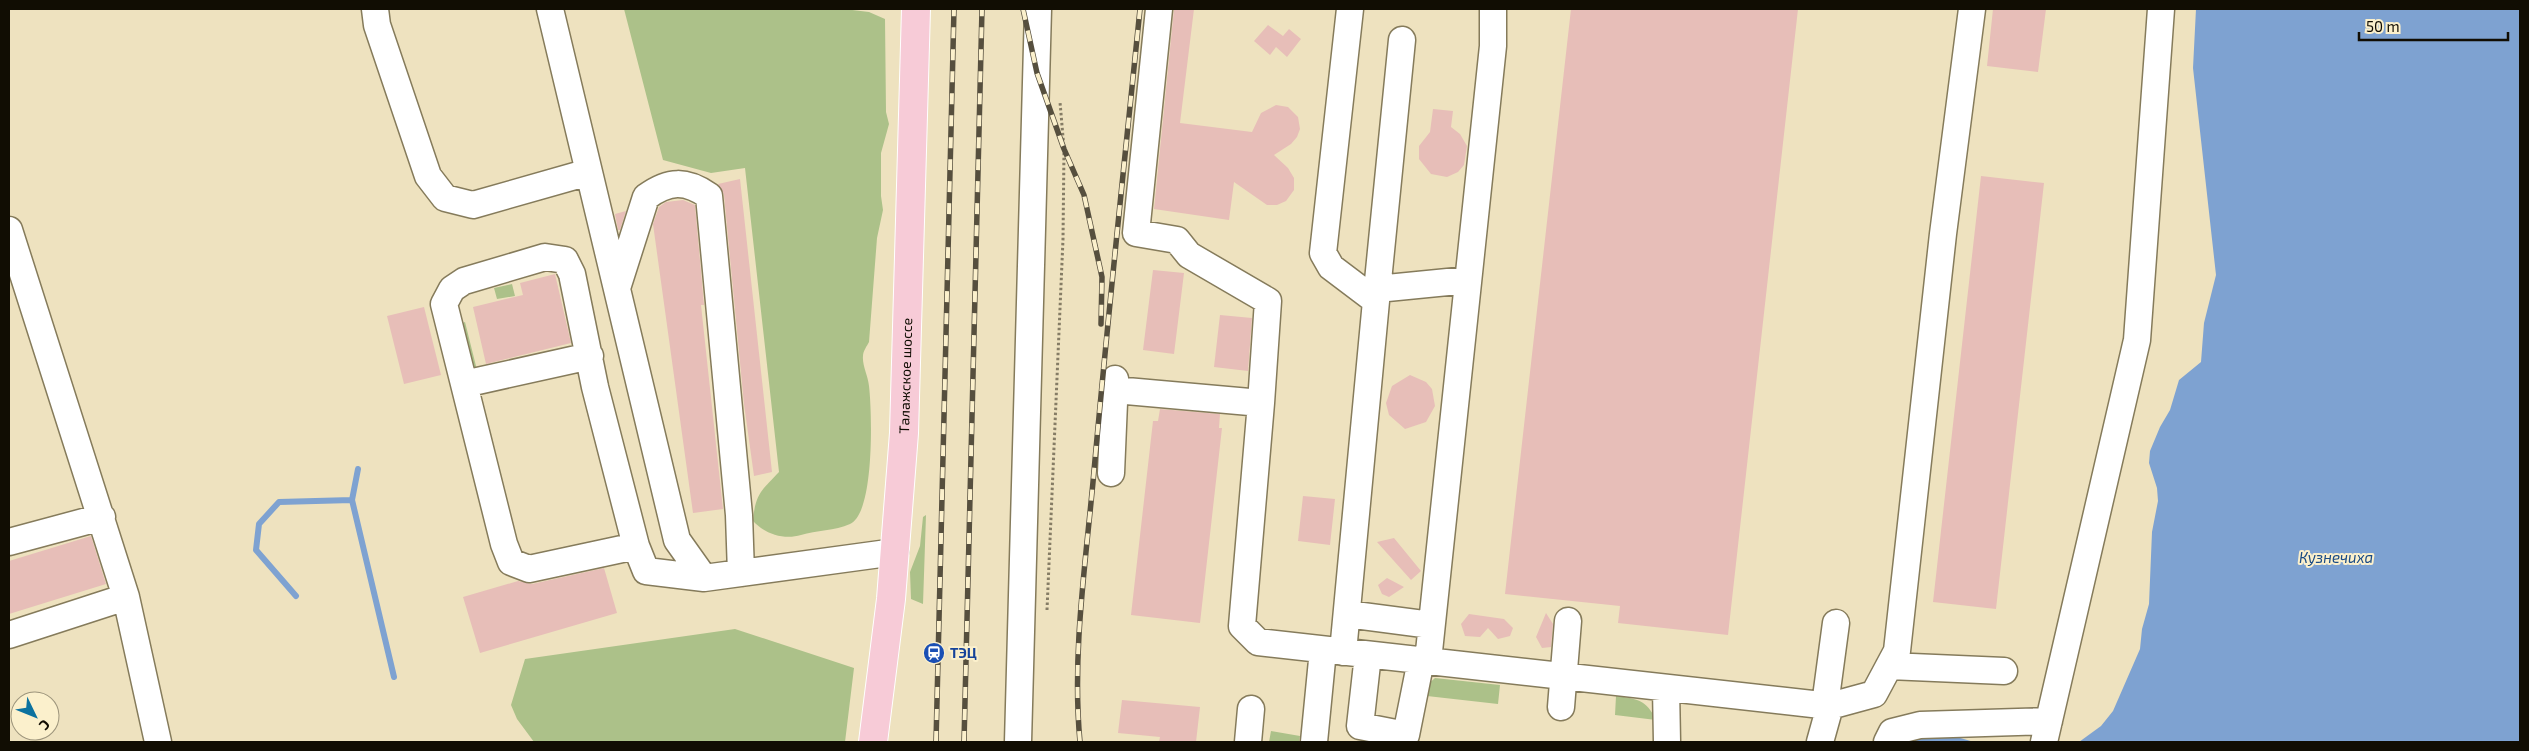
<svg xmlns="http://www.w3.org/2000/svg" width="2529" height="751" viewBox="0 0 2529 751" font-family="'Exo 2',sans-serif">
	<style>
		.green { fill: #acc189 }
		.water { fill: #7ea2d1 }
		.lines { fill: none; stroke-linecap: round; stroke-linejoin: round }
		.stream { stroke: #7ea2d1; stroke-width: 6 }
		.building { fill: #e7beb8 }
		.minor-casing { stroke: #857b5b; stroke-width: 29 }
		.major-casing { stroke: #fff; stroke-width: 30 }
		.path { stroke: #857c65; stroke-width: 3; stroke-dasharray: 2.5 2.5; stroke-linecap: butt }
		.minor { stroke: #fff; stroke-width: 26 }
		.major { stroke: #f7cbd7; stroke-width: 28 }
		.rail-casing { stroke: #564f3e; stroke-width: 5.5 }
		.rail { stroke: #fbf0cc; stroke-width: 4; stroke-dasharray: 11; stroke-linecap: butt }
		.labels { text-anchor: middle; stroke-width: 4; stroke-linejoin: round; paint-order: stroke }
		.street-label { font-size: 14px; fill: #110d03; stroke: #fbf0cc }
		.transit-label { font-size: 14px; font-weight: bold; fill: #164399; stroke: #fbf0cc; text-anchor: start }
		.water-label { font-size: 15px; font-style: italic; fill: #1a4b84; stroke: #fbf0cc }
	</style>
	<rect width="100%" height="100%" fill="#eee2bf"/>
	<path class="green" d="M 624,9 L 844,9 L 869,12 L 885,19 L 886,112 L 889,124 L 881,153 L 881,196 L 883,210 L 877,238 L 869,342 C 867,346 863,351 863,356 C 862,365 868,376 869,386 C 872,411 875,513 850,524 C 835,531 816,530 801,535 C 784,540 765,534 753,521 C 755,494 762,490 779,472 L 745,168 L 711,173 L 663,160 Z
		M 512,284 L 515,296 L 497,299 L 494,288 Z
		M 465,322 L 477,370 L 470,372 L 458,325 Z
		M 926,515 L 923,604 L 911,599 L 910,572 L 920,546 L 923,517 Z
		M 735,629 L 854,668 L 845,742 L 534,742 L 517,719 L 511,705 L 525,659 Z
		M 1435,678 L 1500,685 L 1498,704 L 1427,696 L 1426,686 Z
		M 1616,696 C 1637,699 1646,699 1656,720 L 1615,715 Z
		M 1271,731 L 1300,736 L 1299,742 L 1269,742 Z"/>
	<path class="water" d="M 2196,9 L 2520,9 L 2520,742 L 2079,742 L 2101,726 L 2113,711 L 2140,649 L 2142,629 L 2149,604 L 2152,532 L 2158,501 L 2157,488 L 2149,463 L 2150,451 L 2160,427 L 2170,410 L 2179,380 L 2201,362 L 2204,323 L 2216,275 L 2193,68 Z
		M 1901,734 L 1950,735 L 1974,742 L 1897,742 Z"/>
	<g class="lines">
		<path class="stream" d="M 358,469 L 352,500 L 394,677
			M 296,596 L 256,550 L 259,524 L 279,502 L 352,500"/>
	</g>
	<path class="building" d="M 1174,9 L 1194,9 L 1180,123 L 1252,132 L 1261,113 L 1276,105 L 1288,107 L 1298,117 L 1300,129 L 1297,137 L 1291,144 L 1274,155 L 1288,168 L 1294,178 L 1294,190 L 1286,201 L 1277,205 L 1267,205 L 1234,182 L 1229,220 L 1154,209 Z
		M 1571,9 L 1798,9 L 1728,635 L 1618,623 L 1620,606 L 1505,594 Z
		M 1993,9 L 2046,9 L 2038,72 L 1987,66 Z
		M 1268,25 L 1283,36 L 1289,29 L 1301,39 L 1287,57 L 1276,47 L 1270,55 L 1254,41 Z
		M 1433,109 L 1453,111 L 1451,127 L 1460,134 L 1467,146 L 1464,165 L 1458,172 L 1447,177 L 1431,174 L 1419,159 L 1419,146 L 1430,132 Z
		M 1981,176 L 2044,183 L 1996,609 L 1933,602 Z
		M 740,179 L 772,472 L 754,476 L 744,404 L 724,195 L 718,184 Z
		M 683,200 L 695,205 L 704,305 L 701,305 L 723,509 L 693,513 L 653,224 L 659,207 L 666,202 Z
		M 626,211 L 620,230 L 618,230 L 615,214 Z
		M 1153,270 L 1184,273 L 1174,354 L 1143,350 Z
		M 555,274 L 571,343 L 486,364 L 473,307 L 523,295 L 520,283 Z
		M 424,307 L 441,375 L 404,384 L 387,316 Z
		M 1220,315 L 1252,318 L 1248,371 L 1214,367 Z
		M 1410,375 L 1426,382 L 1432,389 L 1435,406 L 1426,422 L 1405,429 L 1389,415 L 1386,403 L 1392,386 Z
		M 1160,409 L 1220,414 L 1219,428 L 1222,428 L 1200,623 L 1131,615 L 1153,421 L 1158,421 Z
		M 1303,496 L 1335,499 L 1330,545 L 1298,541 Z
		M 91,536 L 106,584 L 9,614 L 9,561 Z
		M 1394,538 L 1421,571 L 1411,580 L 1377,542 Z
		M 604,568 L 617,613 L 480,653 L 463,597 L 518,581 L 532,584 Z
		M 1387,578 L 1404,587 L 1389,597 L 1382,594 L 1378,585 Z
		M 1546,613 L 1553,624 L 1551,647 L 1542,648 L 1536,637 Z
		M 1469,614 L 1504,619 L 1513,628 L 1510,636 L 1498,639 L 1488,628 L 1480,637 L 1465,636 L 1461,624 Z
		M 1122,700 L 1200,707 L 1196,742 L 1159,742 L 1160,737 L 1118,733 Z"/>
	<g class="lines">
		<g class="minor-casing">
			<path id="minor" d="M 375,9 L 377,25 L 428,176 L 445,198 L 473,205 L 589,172
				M 550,9 L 677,540 L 704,578
				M 1159,9 L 1136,233 L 1177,240 L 1189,255 L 1268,301 L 1261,403 L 1242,626 L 1258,642 L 1830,706 L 1874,694 L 1897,651 L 1943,234 L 1972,9
				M 9,230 L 126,597 L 158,742
				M 618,285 L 646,197 C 669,180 686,180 709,196 L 739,515 L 741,573
				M 1377,289 L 1468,280
				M 1376,301 L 1402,40
				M 464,384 L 590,356
				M 1115,390 L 1261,403
				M 1111,473 L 1115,379
				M 9,542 L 102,517
				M 636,546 L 529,569 L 511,562 L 504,544 L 444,304 L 452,289 L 464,281 L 545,257 L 565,260 L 572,274 L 595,387 L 636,546 L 646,571 L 704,578 L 895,552
				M 1347,614 L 1431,625
				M 9,635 L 126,597
				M 1343,652 L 1376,301 L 1331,267 L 1323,253 L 1350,9
				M 1368,655 L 1360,726 L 1406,735 L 1421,660
				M 1428,661 L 1493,46 L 1493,9
				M 1889,666 L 2004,671
				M 1666,688 L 1667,742
				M 1825,705 L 1836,623
				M 1561,707 L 1568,621
				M 1018,742 L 1038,9
				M 1248,742 L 1251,709
				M 1314,742 L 1323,650
				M 1820,742 L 1830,706
				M 1887,742 L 1892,732 L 1920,725 L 2049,721
				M 2044,742 L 2137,340 L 2161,9"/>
		</g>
		<g class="major-casing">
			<g id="major">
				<path id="s1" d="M 873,742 L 891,599 L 904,433 L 916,9"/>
			</g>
		</g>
		<path class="path" d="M 1047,610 L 1063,239 L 1064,149 L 1060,102"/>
		<use href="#minor" class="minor"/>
		<use href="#major" class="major"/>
		<g class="rail-casing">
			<path id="rail" d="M 1023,9 L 1037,73 L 1064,149 L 1084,195 L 1102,277 L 1101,324
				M 936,742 L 954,9
				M 964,742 L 982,9
				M 1080,742 C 1072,656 1085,568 1093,482 C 1107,324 1124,167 1140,9"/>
		</g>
		<use href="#rail" class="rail"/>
	</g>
	<defs>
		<g id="station-disc" transform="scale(1.125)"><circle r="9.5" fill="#1a4fb4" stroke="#fbf0cc"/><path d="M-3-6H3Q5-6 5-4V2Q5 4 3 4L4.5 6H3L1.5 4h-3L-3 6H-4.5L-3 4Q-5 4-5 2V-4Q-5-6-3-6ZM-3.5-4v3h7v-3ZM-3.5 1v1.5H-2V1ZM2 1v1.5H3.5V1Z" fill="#fff"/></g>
	</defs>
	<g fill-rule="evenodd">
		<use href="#station-disc" x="934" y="653"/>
	</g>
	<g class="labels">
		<g class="street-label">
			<text dy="5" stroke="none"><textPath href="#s1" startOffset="368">Талажское шоссе</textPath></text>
		</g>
		<g class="transit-label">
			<text x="950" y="658">ТЭЦ</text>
		</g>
		<g class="water-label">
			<text x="2336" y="563">Кузнечиха</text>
		</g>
	</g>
	<rect width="2529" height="751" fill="none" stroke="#110d03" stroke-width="20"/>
	<g transform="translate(35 716) rotate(133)"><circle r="24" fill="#fbf0cc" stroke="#9d957c"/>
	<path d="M0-4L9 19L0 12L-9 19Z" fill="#0c729f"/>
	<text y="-8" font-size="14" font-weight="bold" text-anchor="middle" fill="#110d03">С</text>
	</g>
	<path d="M2359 32v8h149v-8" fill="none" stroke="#110d03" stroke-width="2.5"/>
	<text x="2366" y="32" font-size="15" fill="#110d03" stroke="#fbf0cc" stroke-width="4" paint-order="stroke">50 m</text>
</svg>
